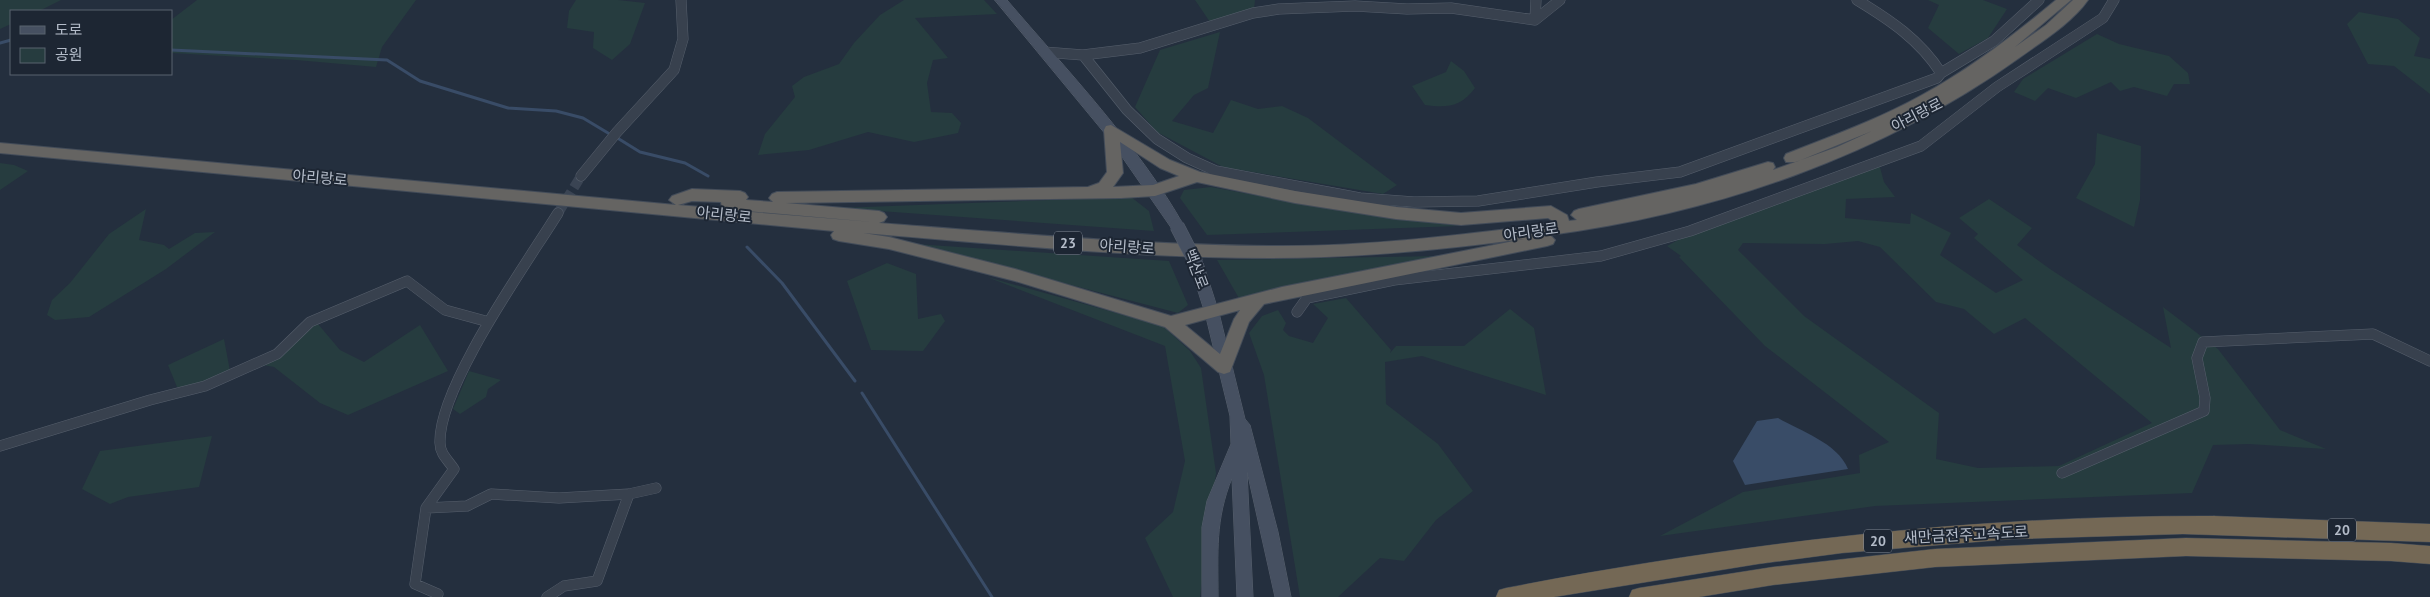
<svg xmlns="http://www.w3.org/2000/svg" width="2430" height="597" viewBox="0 0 2430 597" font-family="'PT Sans','Noto Sans KR',sans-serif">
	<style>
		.green { fill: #263c3f; fill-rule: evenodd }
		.water { fill: #394c67 }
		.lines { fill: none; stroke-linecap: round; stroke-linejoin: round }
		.stream { stroke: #394c67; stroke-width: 3 }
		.minor-tunnel { stroke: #3a4453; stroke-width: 10; stroke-dasharray: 10 5; stroke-linecap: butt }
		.minor-casing { stroke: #565f6c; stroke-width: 11 }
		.secondary-casing { stroke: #565f6c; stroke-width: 1 }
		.trunk-casing { stroke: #434c59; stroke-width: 2 }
		.motorway-casing { stroke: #434c59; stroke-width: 1 }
		.minor { stroke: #38414e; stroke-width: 10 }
		.secondary { fill: #465061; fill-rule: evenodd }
		.trunk { fill: #656462; fill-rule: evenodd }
		.motorway { fill: #746855; fill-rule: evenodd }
		.secondary-bridge-casing { stroke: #565f6c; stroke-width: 15; stroke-linecap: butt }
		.secondary-bridge { stroke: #465061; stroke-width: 14 }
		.labels { text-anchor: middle; stroke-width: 4; stroke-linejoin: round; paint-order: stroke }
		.shield { fill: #1d2633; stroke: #878f9c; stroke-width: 1 }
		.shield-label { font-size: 14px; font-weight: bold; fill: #b4bcc9 }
		.street-label { font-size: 15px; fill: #b4bcc9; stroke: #1d2633 }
	</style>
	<rect width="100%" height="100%" fill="#242f3e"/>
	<path class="green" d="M 0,0 L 61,0 L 39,11 L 11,11 L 11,24 L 0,29 Z
		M 197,0 L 416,0 L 382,47 L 376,67 L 296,60 L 171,53 L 171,20 Z
		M 576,0 L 618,0 L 645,3 L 630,44 L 612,60 L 593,48 L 594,32 L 567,28 L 569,11 Z
		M 904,0 L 984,0 L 997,14 L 915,18 L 948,58 L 933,60 L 927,83 L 931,112 L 952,113 L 961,123 L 958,133 L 914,142 L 868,132 L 809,150 L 758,155 L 765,134 L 795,97 L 792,86 L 804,77 L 839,64 L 854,43 L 880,15 Z
		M 1195,0 L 1255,0 L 1254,9 L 1210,22 Z
		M 1928,0 L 1983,0 L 2007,9 L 1988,38 L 1959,54 L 1928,28 L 1939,5 Z
		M 2359,12 L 2398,19 L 2420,38 L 2414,56 L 2430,59 L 2430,94 L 2394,66 L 2368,64 L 2347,24 Z
		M 1220,32 L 1208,88 L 1194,95 L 1172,121 L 1213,133 L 1231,100 L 1258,109 L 1282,106 L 1308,118 L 1397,185 L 1383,194 L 1223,167 L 1157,132 L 1135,107 L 1160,50 Z
		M 2097,34 L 2119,44 L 2169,56 L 2188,73 L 2190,84 L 2174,84 L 2167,96 L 2134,87 L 2120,91 L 2111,82 L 2076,98 L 2048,88 L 2035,101 L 2014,92 L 2023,79 Z
		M 1451,61 L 1464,71 L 1475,88 C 1461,107 1447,108 1425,105 L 1412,86 L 1446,72 Z
		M 2097,133 L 2141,146 L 2140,200 L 2134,227 L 2076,198 L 2095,164 Z
		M 0,163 L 14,165 L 28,171 L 0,190 Z
		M 1879,164 L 1884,182 L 1895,197 L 1846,199 L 1845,218 L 1910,224 L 1911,213 L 1951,233 L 1940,255 L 1996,293 L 2023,280 L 1974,238 L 1978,234 L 1959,218 L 1989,199 L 2032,228 L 2017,245 L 2050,269 L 2171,348 L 2163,307 L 2218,349 L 2280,430 L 2326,449 L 2249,444 L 2213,445 L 2192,493 L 1875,506 L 1660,536 L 1743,492 L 1860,473 L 1859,455 L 1889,442 L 1765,346 L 1679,257 L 1681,256 L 1667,246 L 1693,232 ZM 1858,241 L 1880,247 L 1936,302 L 1964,309 L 1994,334 L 2025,318 L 2152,423 L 2059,466 L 1978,468 L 1936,459 L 1939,413 L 1804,316 L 1738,250 L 1743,243 L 1825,244 Z
		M 1211,187 L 1304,204 L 1458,226 L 1207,235 L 1180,198 L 1184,190 Z
		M 1131,197 L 1149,211 L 1154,231 L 838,208 Z
		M 146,209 L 139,240 L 164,245 L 169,249 L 195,233 L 215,232 L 166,269 L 89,317 L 55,320 L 47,315 L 52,300 L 70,283 L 109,234 Z
		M 915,244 L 1169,261 L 1188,305 L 1178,313 Z
		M 1439,256 L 1240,300 L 1217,260 Z
		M 887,263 L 916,274 L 918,319 L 941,314 L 945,321 L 923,351 L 871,350 L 847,281 Z
		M 987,277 L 1163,326 L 1190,351 L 1201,368 L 1216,473 L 1200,597 L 1173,597 L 1145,538 L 1173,512 L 1185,461 L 1165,346 Z
		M 1346,298 L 1391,350 L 1390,353 L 1396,346 L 1464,346 L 1510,309 L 1534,328 L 1546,395 L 1422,356 L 1385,362 L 1386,404 L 1438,444 L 1473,491 L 1436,520 L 1404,561 L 1380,558 L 1338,597 L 1300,597 L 1264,375 L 1249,333 L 1262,316 L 1278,310 L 1286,323 L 1283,330 L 1289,336 L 1313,343 L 1328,318 L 1313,304 Z
		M 318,324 L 340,350 L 364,362 L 420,325 L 448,371 L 348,415 L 320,403 L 274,367 L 263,365 L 311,325 Z
		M 224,339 L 230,371 L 186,389 L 177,387 L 168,365 Z
		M 469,371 L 501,380 L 488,389 L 486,397 L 460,414 L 453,409 Z
		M 212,436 L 199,487 L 128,497 L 110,504 L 82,489 L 100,451 Z"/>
	<path class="water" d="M 1778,418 C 1800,431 1838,443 1848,469 L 1745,485 L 1733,461 L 1757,421 Z"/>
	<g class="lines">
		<path class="stream" d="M 0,43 L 11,40
			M 171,50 L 387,60 L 420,81 L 508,108 L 556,111 L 583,118 L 608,133
			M 619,139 L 640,152 L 685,163 L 708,176
			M 747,247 L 782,283 L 855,381
			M 862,393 L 992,597"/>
		<path class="minor-tunnel" d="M 558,213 L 581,176"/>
		<g class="minor-casing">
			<path id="minor" d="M 1857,0 C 1890,20 1920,40 1941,73
				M 1535,20 L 1536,0
				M 1044,52 L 1083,55 L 1140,48 L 1253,13 L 1279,9 L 1355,6 L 1407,9 L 1451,8 L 1535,20 L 1560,0
				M 1083,55 L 1127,110 L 1157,139 L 1187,158 L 1216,171 L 1360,198 L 1414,202 L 1478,201 L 1597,182 L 1680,172 L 1937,78 L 1941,73 L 1994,41 L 2039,0
				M 581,176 L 617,132 L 674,70 L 683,39 L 681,0
				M 1297,312 L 1307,298 L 1394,280 L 1601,256 L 1690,231 L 1921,146 L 1997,87 L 2103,18 L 2114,0
				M 0,446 L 150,400 L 205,386 L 277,354 L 310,322 L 407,281 L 445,310 L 489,322
				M 2062,473 L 2204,411 L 2205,398 L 2197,358 L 2203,342 L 2373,334 L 2430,361
				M 426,508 L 467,506 L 491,494 L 559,498 L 629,494 L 656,488
				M 437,597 L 438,594 L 415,584 L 426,508 L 454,469 C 448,460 440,454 440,443 C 438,387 527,263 558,213
				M 547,597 L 564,586 L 597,581 L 629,494"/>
		</g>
		<g class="secondary-casing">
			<path id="secondary" d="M 995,0 L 1007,0 C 1066,69 1140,147 1184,226 L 1182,229 L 1172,229 L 1111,141 Z
				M 1196,258 L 1203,263 L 1219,313 L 1245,419 L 1250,425 L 1278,532 L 1291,597 L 1275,597 L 1247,471 L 1253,597 L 1237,597 L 1232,478 C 1215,520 1218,552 1218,597 L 1202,597 L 1202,527 L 1207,501 L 1231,444 L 1230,416 L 1205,313 L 1189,263 Z"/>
		</g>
		<g class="trunk-casing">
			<path id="trunk" d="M 2056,0 L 2071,0 L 2015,47 L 2046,25 L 2073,0 L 2088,0 C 2072,23 2041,42 2019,58 C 1882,156 1716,213 1550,235 L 1555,240 L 1553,244 L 1547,246 L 1264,304 L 1249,322 L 1230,372 L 1224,374 L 1218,372 L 1165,327 L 1015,281 L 889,249 L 839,241 L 833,239 L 831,235 L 834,231 L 0,153 L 0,143 L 676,205 L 669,200 L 672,196 L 692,189 L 740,191 L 745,193 L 748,197 L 746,200 L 773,202 L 769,198 L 772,194 L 777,192 L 1088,187 L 1099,183 L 1107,172 L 1104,130 L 1106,126 L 1111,125 L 1170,160 L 1200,172 L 1295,191 L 1396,207 L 1461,213 L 1551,206 L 1567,215 L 1569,221 L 1577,220 L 1571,215 L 1574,211 L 1579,209 L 1696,184 L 1768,162 L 1773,163 L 1775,167 L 1773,170 L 1837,147 L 1872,131 L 1796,162 L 1786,162 L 1784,158 L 1786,154 C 1832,136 1879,119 1922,95 C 1970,69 2014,35 2056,0 ZM 1120,142 L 1160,168 L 1179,176 L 1153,185 L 1113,187 L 1123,173 ZM 1197,182 L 1295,203 L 1396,219 L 1461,225 L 1548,218 L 1556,223 C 1461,235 1366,247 1271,246 C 1140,245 1010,233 879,223 L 884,221 L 887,217 L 884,213 L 879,211 L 786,203 L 1121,198 L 1155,196 ZM 692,201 L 721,202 L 722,208 L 727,210 L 873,222 L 678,205 ZM 863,233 C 999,244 1135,258 1271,258 C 1356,258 1440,250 1524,239 L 1282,287 L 1171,316 L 1015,269 L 889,237 ZM 1240,310 L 1234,319 L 1220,354 L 1185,325 Z"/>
		</g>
		<g class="motorway-casing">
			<path id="motorway" d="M 2214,516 L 2430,524 L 2430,542 L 2183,534 L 2012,539 L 1842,553 L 1758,564 L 1554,597 L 1496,597 L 1499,590 L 1506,588 C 1739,543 1976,515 2214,516 Z
				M 2186,538 L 2391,543 L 2430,546 L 2430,564 L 2391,561 L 2186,556 L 1935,567 L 1773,585 L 1699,597 L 1629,597 L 1632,590 L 1639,588 L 1773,567 L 1935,549 Z"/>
		</g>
		<use href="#minor" class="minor"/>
		<use href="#secondary" class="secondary"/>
		<use href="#trunk" class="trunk"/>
		<use href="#motorway" class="motorway"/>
		<g class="secondary-bridge-casing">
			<path id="secondary-bridge" d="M 1177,226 L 1196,263"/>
		</g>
		<use href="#secondary-bridge" class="secondary-bridge"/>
	</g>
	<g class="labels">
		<g class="shield">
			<rect x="1054" y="231.5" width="28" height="23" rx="4"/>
			<rect x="2328" y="518.5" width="28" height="23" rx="4"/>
			<rect x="1864" y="529.5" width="28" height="23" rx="4"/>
		</g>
		<g class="shield-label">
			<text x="1068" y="248">23</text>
			<text x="2342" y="535">20</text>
			<text x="1878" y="546">20</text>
		</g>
		<g class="street-label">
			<text transform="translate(1917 115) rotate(-27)" y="5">아리랑로</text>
			<text transform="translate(320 178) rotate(5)" y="5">아리랑로</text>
			<text transform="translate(724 215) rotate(6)" y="5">아리랑로</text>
			<text transform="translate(1531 232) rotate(-8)" y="5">아리랑로</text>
			<text transform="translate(1127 247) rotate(4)" y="5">아리랑로</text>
			<text transform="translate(1196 269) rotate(69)" y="5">백산로</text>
			<text transform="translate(1966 535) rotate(-3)" y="5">새만금전주고속도로</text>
		</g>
	</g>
	<rect x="10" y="10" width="162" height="65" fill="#1d2633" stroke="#59626f"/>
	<rect x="20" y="26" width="25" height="8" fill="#465061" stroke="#59626f"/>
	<text x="55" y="35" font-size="15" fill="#b4bcc9">도로</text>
	<rect x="20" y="48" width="25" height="15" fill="#263c3f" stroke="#59626f"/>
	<text x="55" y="60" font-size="15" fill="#b4bcc9">공원</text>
</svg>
